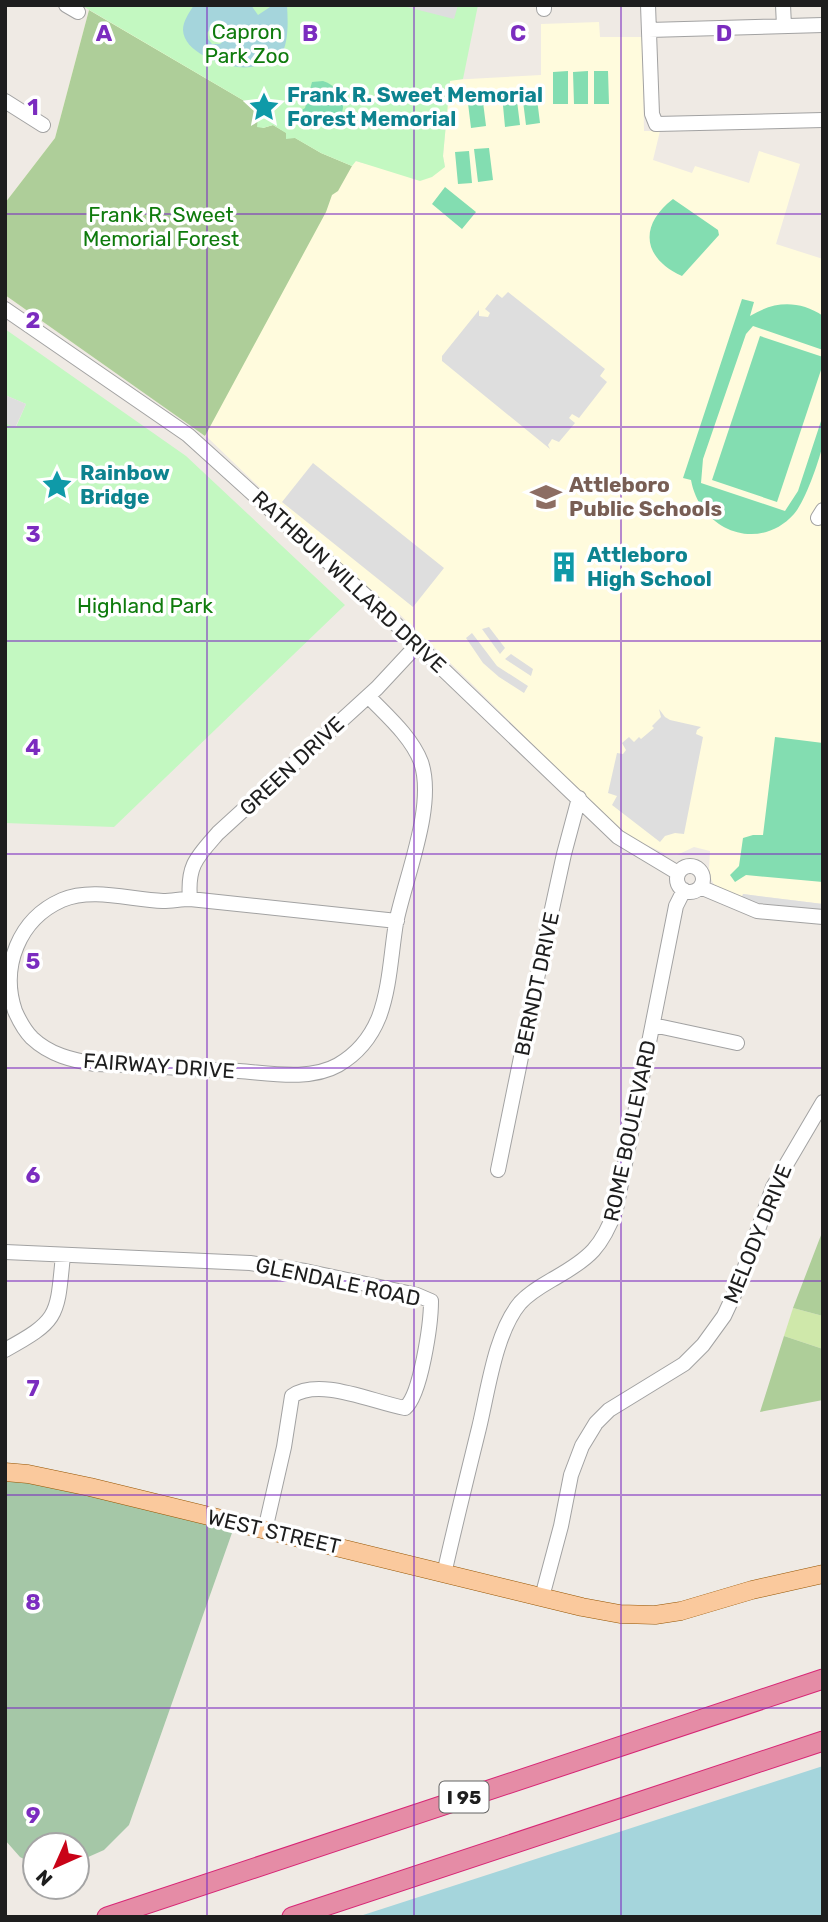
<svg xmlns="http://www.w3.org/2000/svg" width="828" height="1922" viewBox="0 0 828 1922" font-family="Rubik,sans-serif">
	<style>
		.education { fill: #fffbdd }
		.grass { fill: #cfe8aa }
		.forest { fill: #aece99 }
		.cemetery { fill: #a5c7a7 }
		.park { fill: #c3f8c1 }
		.pitch { fill: #83ddb1 }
		.parking { fill: #dedede }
		.water { fill: #a5d5dc; fill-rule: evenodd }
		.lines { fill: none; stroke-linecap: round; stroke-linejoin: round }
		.minor-casing { stroke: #a2a2a2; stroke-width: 16 }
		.major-casing { stroke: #965502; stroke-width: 19 }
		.highway-casing { stroke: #d72675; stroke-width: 21 }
		.minor { stroke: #fff; stroke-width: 14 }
		.major { stroke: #fac99d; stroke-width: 18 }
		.highway { stroke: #e58ca6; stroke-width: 19 }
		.grid { fill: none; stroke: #7b2cbf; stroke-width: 2; stroke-opacity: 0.55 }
		.labels { text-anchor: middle; stroke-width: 7; stroke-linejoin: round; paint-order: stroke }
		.shield { fill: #fff; stroke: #626262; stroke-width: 2 }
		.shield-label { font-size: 19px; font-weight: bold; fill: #1e1e1e }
		.park-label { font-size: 21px; fill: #0f7b0d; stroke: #fff }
		.culture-label { font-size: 21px; font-weight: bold; fill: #0d838f; stroke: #fff; text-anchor: start }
		.education-label { font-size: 21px; font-weight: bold; fill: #785e54; stroke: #fff; text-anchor: start }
		.street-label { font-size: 21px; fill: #1e1e1e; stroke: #fff }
		.grid-label { font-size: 23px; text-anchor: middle; font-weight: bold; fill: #7b2cbf; stroke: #fff; stroke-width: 7; stroke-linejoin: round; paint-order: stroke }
	</style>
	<rect width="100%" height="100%" fill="#efeae4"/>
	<path class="education" d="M 89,10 L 355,161 L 383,168 L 445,167 L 443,156 L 450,80 L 541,75 L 541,24 L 599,22 L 600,37 L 642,37 L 644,131 L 660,131 L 653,160 L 692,173 L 695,166 L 749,183 L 759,151 L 800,164 L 776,244 L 823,259 L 823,904 L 743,894 L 741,900 L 716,888 L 711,879 L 709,868 L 710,851 L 694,847 L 677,855 L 666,854 L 623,834 L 471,683 L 393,608 L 331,556 L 207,437 L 5,295 L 5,203 L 55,138 Z"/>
	<path class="grass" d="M 793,1308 L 823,1316 L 823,1349 L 784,1336 Z"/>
	<path class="forest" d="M 89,10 L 253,106 L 258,115 L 257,120 L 263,128 L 273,125 L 321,153 L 352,166 L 338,191 L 332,195 L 326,212 L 205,436 L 5,295 L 5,203 L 55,138 Z
		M 823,1230 L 823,1316 L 793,1308 Z
		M 784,1336 L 823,1349 L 823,1400 L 760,1412 Z"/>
	<path class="cemetery" d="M 5,1478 L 40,1483 L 233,1530 L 129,1825 L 104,1850 L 77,1862 L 77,1845 L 35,1845 L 35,1865 L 20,1857 L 5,1840 Z"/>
	<path class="park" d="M 81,5 L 478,5 L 463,79 L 450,81 L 443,156 L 445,167 L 432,177 L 420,181 L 356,161 L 352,166 L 321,153 L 295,138 L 286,139 L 286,133 L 273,125 L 263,128 L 257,127 L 258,115 L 253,106 Z
		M 5,329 L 186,456 L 345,605 L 114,827 L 5,823 L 5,423 L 16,427 L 26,404 L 5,395 Z"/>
	<path class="pitch" d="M 568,71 L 568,104 L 553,104 L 553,72 Z
		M 588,71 L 588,104 L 574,104 L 573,72 Z
		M 594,71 L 608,71 L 609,104 L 594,104 Z
		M 323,81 C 344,88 350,109 334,125 L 309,117 L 305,120 L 299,117 L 299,112 L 305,108 L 312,82 Z
		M 536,91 L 540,123 L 526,125 L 522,93 Z
		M 516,93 L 520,125 L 505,127 L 502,95 Z
		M 482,94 L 486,126 L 471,128 L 467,95 Z
		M 489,148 L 493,180 L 478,182 L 474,149 Z
		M 469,151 L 472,183 L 458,184 L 455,152 Z
		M 445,187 L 476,212 L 462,229 L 432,204 Z
		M 673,199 L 718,230 L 719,235 L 682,276 C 642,258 639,225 673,199 Z
		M 742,299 L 754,302 L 750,316 C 774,301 799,300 823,316 L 823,350 L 753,326 L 746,334 L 703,459 L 701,483 L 785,511 L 798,491 L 823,415 C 823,424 824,434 823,443 C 820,459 805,502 794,514 C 758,554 700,530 691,480 L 683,478 Z
		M 760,336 L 823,357 L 823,364 L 777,502 L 712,480 Z
		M 775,737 L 823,743 L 823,882 L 746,875 L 735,882 L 730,875 L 739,866 L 743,838 L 753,835 L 763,835 Z"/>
	<path class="parking" d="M 399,5 L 458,5 L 454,19 Z
		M 508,292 L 605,369 L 600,376 L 607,382 L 579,418 L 572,414 L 569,418 L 575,423 L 559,442 L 552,439 L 548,445 L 550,449 L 442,361 L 442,356 L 479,310 L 479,316 L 488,317 L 490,313 L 485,309 L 497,294 L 502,298 Z
		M 5,395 L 26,404 L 15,428 L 5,423 Z
		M 313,463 L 444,568 L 413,607 L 282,502 Z
		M 489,627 L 505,648 L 500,654 L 482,629 Z
		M 472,633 L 497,666 L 528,686 L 524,693 L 499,677 L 483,663 L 466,638 Z
		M 511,654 L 533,669 L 531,676 L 505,659 Z
		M 659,709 L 665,717 L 670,720 L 701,727 L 697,730 L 696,734 L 703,737 L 684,834 L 675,833 L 665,836 L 660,842 L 612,805 L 617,796 L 608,793 L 617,753 L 623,754 L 626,750 L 622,743 L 629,737 L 634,742 L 639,737 L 641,739 L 654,728 L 652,726 L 661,717 Z
		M 743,894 L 823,904 L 823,911 L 782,908 L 782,906 L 750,902 L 741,900 Z"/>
	<path class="water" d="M 194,5 L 251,5 L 258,15 L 270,7 L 270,5 L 287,5 C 288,23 289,42 280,58 C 268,64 252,69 238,67 C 219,64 184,52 183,30 C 183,21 189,13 194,5 ZM 218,27 L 224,31 L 225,39 L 220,44 L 212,44 L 208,39 L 207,33 L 211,28 Z
		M 823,1766 L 823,1917 L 357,1917 Z"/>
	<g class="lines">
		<g class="minor-casing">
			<path id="minor" d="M 66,5 L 78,12
				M 648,5 L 652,114 L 656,124 L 823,120
				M 783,5 L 784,26
				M 544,9 L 544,5
				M 649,30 L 823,25
				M 5,101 L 43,125
				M 5,309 L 188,435 L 378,607 L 618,837 L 678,873
				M 818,518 L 823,510
				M 368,696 C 386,715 411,736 421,762 C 436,806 405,878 396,923 C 391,953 390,988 379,1017 C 371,1037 357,1054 338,1065 C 310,1081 269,1073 239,1071 C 191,1069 143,1065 95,1064 C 72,1060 50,1055 32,1038 C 25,1031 19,1020 15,1011 C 0,967 19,919 62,900 C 93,887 131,900 163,901 C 172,901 181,899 190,899 L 397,921
				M677 879a13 13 0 1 1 26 0a13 13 0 1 1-26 0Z
				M 700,887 L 757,911 L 823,917
				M 190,899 C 187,865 197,857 218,833 L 377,688 L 418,644
				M 653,1025 L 737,1043
				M 498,1170 L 540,964 L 564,854 L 579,798
				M 5,1252 L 250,1263 L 305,1271 L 417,1295 L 431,1301 C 431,1323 421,1395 405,1408 C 372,1402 320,1377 292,1396 L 284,1447 L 265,1530
				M 5,1350 C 60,1320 57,1316 63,1255
				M 444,1574 C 455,1525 467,1477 479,1428 C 488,1391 495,1333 520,1303 C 530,1292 543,1285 555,1278 C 590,1258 602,1247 616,1209 L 676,906 L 684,890
				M 542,1597 L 561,1526 L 571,1475 L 582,1446 L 596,1423 L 609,1410 L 684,1364 L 703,1345 L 724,1316 L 739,1284 L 773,1187 L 823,1102"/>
		</g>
		<g class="major-casing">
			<path id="major" d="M 5,1472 L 28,1474 L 90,1487 L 582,1607 L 620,1614 L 655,1615 L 681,1611 L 752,1590 L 823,1574"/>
		</g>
		<g class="highway-casing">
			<path id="highway" d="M 107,1917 L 823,1679
				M 292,1917 L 823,1741"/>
		</g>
		<use href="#minor" class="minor"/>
		<use href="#major" class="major"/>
		<use href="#highway" class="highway"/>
	</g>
	<path class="grid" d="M 207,5 L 207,1917M 414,5 L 414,1917M 621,5 L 621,1917M 5,214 L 823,214M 5,427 L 823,427M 5,641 L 823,641M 5,854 L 823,854M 5,1068 L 823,1068M 5,1281 L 823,1281M 5,1495 L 823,1495M 5,1708 L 823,1708"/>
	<defs>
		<g id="sight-bare" transform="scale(2.415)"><path d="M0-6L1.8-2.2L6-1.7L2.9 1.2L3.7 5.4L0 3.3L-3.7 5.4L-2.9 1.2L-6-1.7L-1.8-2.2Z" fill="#0f9aa8" stroke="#fff" stroke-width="2.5" paint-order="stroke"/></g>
		<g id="school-bare" transform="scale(2.415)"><path d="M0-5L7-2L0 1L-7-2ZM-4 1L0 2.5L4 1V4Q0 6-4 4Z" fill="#8d6e63" stroke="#fff" stroke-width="2.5" paint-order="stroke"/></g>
		<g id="building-bare" transform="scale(2.415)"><path d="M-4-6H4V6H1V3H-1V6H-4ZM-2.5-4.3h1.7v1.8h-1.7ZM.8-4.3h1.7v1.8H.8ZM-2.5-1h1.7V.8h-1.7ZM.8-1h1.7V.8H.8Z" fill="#0f9aa8" stroke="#fff" stroke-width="2.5" paint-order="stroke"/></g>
	</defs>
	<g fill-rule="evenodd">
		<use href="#sight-bare" x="264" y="107"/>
		<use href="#sight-bare" x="57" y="485"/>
		<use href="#school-bare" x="546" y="497"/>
		<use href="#building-bare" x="564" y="567"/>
	</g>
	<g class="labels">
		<rect class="shield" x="439.5" y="1781.5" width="49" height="31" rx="5"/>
		<g class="shield-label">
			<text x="464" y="1804">I 95</text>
		</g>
		<g class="park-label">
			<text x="247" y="39">Capron<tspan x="247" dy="24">Park Zoo</tspan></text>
			<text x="161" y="222">Frank R. Sweet<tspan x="161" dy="24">Memorial Forest</tspan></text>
			<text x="145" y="613">Highland Park</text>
		</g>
		<g class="culture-label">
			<text x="287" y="102">Frank R. Sweet Memorial<tspan x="287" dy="24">Forest Memorial</tspan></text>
			<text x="80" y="480">Rainbow<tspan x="80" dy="24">Bridge</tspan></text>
			<text x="587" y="562">Attleboro<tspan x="587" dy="24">High School</tspan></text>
		</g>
		<g class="education-label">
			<text x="569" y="492">Attleboro<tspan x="569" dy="24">Public Schools</tspan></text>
		</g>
		<g class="street-label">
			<text transform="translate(349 582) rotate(43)" y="7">RATHBUN WILLARD DRIVE</text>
			<text transform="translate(292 766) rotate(-43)" y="7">GREEN DRIVE</text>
			<text transform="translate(537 984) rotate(-78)" y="7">BERNDT DRIVE</text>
			<text transform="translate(159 1066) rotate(4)" y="7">FAIRWAY DRIVE</text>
			<text transform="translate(630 1131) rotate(-78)" y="7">ROME BOULEVARD</text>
			<text transform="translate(758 1234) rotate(-68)" y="7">MELODY DRIVE</text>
			<text transform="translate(338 1282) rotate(12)" y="7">GLENDALE ROAD</text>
			<text transform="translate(274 1532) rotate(13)" y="7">WEST STREET</text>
		</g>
	</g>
	<g class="grid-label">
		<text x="104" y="41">A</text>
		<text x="310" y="41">B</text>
		<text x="518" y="41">C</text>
		<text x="724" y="41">D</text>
		<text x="33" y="115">1</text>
		<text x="33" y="328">2</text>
		<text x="33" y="542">3</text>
		<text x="33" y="755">4</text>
		<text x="33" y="969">5</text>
		<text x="33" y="1183">6</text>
		<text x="33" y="1396">7</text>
		<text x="33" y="1610">8</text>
		<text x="33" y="1823">9</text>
	</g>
	<rect width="828" height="1922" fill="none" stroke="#1e1e1e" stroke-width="14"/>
	<g transform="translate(56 1866) rotate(225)"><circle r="33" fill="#ffffff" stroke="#a5a5a5" stroke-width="2"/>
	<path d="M0-5L12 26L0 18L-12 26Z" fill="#c90318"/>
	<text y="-10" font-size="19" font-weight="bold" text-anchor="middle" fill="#1e1e1e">N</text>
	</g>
</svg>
